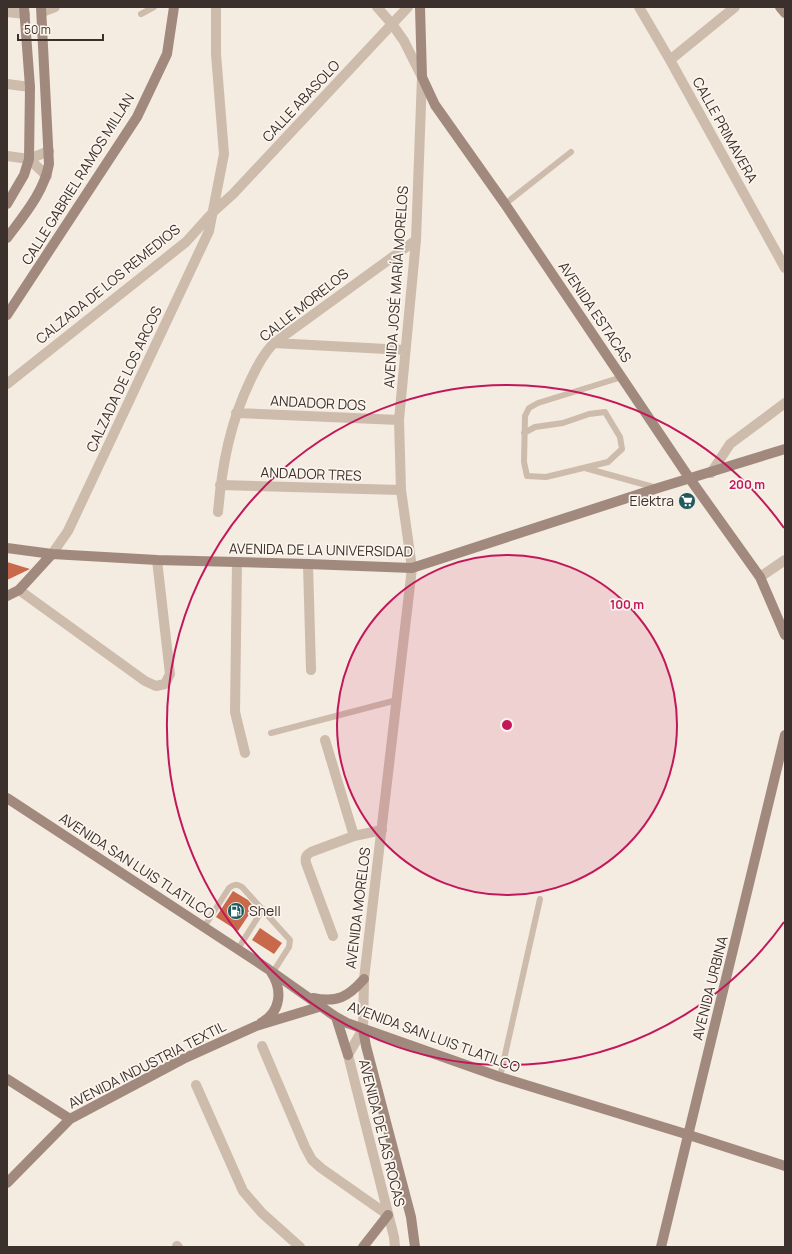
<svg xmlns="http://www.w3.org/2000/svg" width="792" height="1254" viewBox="0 0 792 1254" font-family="Manrope,sans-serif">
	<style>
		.building { fill: #c8694b }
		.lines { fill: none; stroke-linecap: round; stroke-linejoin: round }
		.lane { stroke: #cdbbac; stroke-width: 6 }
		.street { stroke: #cdbbac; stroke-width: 10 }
		.secondary { stroke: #a18a7d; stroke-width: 10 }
		.ring { fill: none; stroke: #c2185b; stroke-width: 2 }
		.labels { text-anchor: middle; stroke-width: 3.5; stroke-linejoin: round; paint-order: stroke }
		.street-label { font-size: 14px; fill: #3b302b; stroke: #fbf5ee }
		.poi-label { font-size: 14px; fill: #3b302b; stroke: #fbf5ee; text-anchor: end }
		.centre { fill: #c2185b; stroke: #fbf5ee; stroke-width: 2 }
		.ring-label { font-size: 12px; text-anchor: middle; font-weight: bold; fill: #c2185b; stroke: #fbf5ee; stroke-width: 3.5; stroke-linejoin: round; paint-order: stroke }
	</style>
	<rect width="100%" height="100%" fill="#f4ebe1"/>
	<path class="building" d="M 7,562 L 30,569 L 7,580 Z
		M 233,891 L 248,900 L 254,907 L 238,931 L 216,917 Z
		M 260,928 L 282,943 L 274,954 L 252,940 Z"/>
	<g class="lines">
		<path class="lane" d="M 141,14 L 154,7
			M 505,204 L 571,152
			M 524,433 L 535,427 L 563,423 L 589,414 L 605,412 L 620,437 L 622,449 L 608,462 L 546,477 L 527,476 L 524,462 L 525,416 L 529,408 L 538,403 L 622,377
			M 585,468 L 657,488
			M 271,733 L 397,700
			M 204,927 L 229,888 C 234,884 237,884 242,887 L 290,940 L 289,947 L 273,972
			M 238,949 L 263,909
			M 500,1077 L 540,899"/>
		<path class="street" d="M 377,7 L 392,24 L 404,41 L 422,77 L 416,240 L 399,420 L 401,490 L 412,568 L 364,979 L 363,1029 L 348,1055 L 394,1237 L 395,1247
			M 639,7 L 670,60 L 785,268
			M 7,12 L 25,14
			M 42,12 L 55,7
			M 670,60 L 735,7
			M 7,84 L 30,87
			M 7,156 L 29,159 L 47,176
			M 29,159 L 49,151
			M 274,343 L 405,350
			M 7,384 L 186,242 L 213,212 L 233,194 L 408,7
			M 236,413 L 399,420
			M 711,473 L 730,444 L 785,403
			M 220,485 L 401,490
			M 218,512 C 222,465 230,422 251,379 C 257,366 263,354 274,343 L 416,240
			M 52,554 L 68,531 L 209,231 L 224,154 L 216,54 L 216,7
			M 237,562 L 235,712 L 245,753
			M 308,564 L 311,670
			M 760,577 L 785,560
			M 19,590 L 145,681 L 156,686 L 165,684 L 170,674 L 157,560
			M 325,740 L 354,836
			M 333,936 L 306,863 C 305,857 306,855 311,852 L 354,836 L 382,830
			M 262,1046 L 305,1147 L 312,1160 L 321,1168 L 388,1215
			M 196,1085 L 243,1191 L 262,1213 L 300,1247
			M 177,1246 L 178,1247"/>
		<path class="secondary" d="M 420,7 L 422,77 L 435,105 L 505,204 L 690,479 L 760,577 L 785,635
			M 780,7 L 785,13
			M 7,204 L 24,175 L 29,159 L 30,87 L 24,7
			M 7,238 C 24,215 44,192 49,164 L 41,7
			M 7,315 L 137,117 L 167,54 L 174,7
			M 7,548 L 52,554 L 157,560 L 308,564 L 412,568 L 658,488 L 785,449
			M 7,596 L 19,590 L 52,554
			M 7,798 L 268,969 L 336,1017 L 347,1023 L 500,1077 L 689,1135 L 785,1166
			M 313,998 C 337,1003 348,997 364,979
			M 336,1017 L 348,1055
			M 261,1023 C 281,1012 283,990 271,972
			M 363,1029 L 366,1046 L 411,1217 L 415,1247
			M 7,1079 L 70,1119
			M 7,1183 L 70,1119 L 183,1059 L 256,1026 L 322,1006
			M 363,1247 L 388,1215
			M 661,1247 L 785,735"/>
	</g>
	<circle cx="507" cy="725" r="170" fill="#c2185b" fill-opacity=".12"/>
	<g class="ring">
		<circle cx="507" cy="725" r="170"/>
		<path d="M784 922A340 340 0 1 1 784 528"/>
	</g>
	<defs>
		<g id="supermarket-disc" transform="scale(0.9)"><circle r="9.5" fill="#1f5a5e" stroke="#fbf5ee"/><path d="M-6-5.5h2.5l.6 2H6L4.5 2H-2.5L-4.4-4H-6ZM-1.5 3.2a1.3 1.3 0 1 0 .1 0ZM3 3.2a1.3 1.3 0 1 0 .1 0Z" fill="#fff"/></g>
		<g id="fuel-disc" transform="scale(0.9)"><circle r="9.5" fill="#1f5a5e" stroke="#fbf5ee"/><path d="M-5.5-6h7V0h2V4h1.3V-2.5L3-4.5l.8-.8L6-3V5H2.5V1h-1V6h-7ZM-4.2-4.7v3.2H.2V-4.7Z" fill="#fff"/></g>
	</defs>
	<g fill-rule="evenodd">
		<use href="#supermarket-disc" x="687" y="501"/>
		<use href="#fuel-disc" x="236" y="911"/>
	</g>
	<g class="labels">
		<g class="street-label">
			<text transform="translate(301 101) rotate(-47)" y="5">CALLE ABASOLO</text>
			<text transform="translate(725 130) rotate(61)" y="5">CALLE PRIMAVERA</text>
			<text transform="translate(78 179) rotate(-58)" y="5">CALLE GABRIEL RAMOS MILLAN</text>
			<text transform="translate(108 284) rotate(-39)" y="5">CALZADA DE LOS REMEDIOS</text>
			<text transform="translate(396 287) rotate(-86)" y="5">AVENIDA JOSÉ MARÍA MORELOS</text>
			<text transform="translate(304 305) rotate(-38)" y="5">CALLE MORELOS</text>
			<text transform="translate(595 312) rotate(56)" y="5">AVENIDA ESTACAS</text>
			<text transform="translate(124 379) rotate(-65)" y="5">CALZADA DE LOS ARCOS</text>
			<text transform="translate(318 403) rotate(3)" y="5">ANDADOR DOS</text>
			<text transform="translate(311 474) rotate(2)" y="5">ANDADOR TRES</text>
			<text transform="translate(321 550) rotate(1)" y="5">AVENIDA DE LA UNIVERSIDAD</text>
			<text transform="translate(137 866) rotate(33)" y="5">AVENIDA SAN LUIS TLATILCO</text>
			<text transform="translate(358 908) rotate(-83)" y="5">AVENIDA MORELOS</text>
			<text transform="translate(710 988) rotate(-76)" y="5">AVENIDA URBINA</text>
			<text transform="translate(434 1037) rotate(20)" y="5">AVENIDA SAN LUIS TLATILCO</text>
			<text transform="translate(147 1065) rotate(-27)" y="5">AVENIDA INDUSTRIA TEXTIL</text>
			<text transform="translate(382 1133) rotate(76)" y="5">AVENIDA DE LAS ROCAS</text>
		</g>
		<g class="poi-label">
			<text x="674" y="506">Elektra</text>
			<text x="249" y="916" text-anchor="start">Shell</text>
		</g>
	</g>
	<circle cx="507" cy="725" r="6" class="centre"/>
	<g class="ring-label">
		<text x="747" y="489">200 m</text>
		<text x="627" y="609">100 m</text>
	</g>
	<rect width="792" height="1254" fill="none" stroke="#3b302b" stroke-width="16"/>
	<path d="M18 34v6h85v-6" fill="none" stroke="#3b302b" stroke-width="2"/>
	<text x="24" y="34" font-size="12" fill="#3b302b" stroke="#fbf5ee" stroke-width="3" paint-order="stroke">50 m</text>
</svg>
